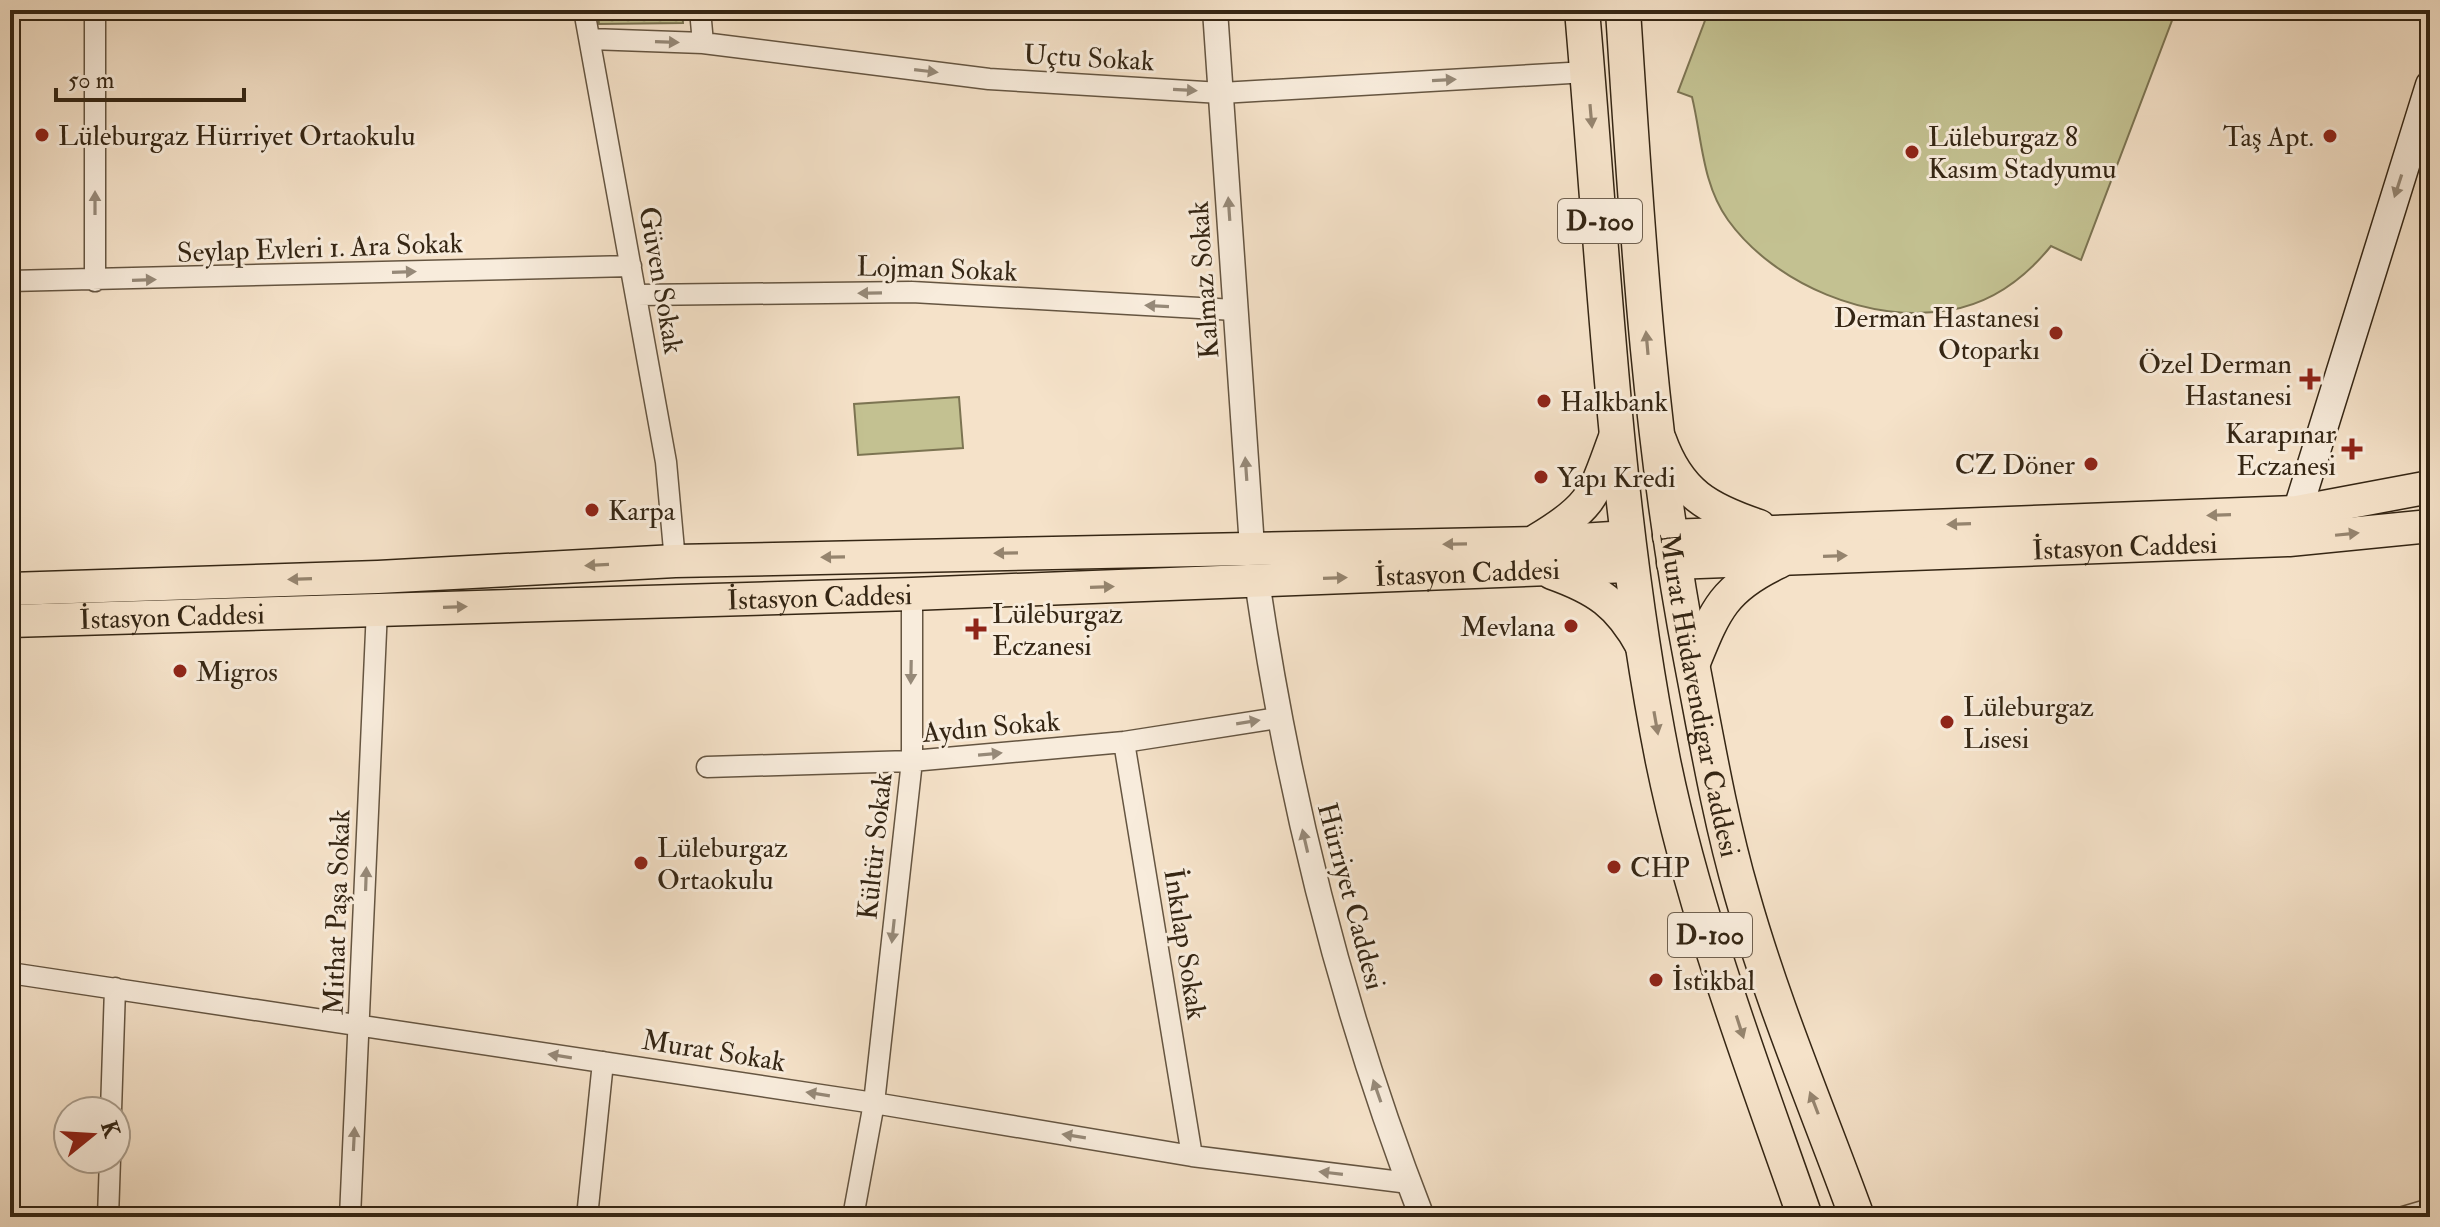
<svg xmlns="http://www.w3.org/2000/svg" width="2440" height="1227" viewBox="0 0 2440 1227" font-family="'IM FELL Double Pica',serif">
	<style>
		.park { fill: url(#park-dots); stroke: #7c7452; stroke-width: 2 }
		.pitch { fill: #c3c191; stroke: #7c7452; stroke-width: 2 }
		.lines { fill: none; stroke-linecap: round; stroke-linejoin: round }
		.minor-casing { stroke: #655541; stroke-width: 23 }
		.tertiary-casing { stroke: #655541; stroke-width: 27 }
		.secondary-casing { stroke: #352614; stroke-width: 31 }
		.primary-casing { stroke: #352614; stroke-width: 35 }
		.trunk-casing { stroke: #352614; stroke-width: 37 }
		.minor { stroke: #f8ecdc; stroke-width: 20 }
		.tertiary { stroke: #f8ecdc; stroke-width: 24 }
		.secondary { stroke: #f8ecdc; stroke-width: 28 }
		.primary { stroke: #f5e2c9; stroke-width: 32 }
		.trunk { stroke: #f5e2c9; stroke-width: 34 }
		.oneway { fill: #968978 }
		.oneway2 { fill: #95846e }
		.poi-dot { fill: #8f2418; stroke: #f8ecdc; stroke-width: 3 }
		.labels { text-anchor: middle; stroke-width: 6; stroke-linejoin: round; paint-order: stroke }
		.shield { fill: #f8ecdc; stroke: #706150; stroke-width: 2 }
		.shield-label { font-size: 26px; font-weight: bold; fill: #352614 }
		.street-label { font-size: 28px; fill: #352614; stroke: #f8ecdc }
		.poi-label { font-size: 28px; fill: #352614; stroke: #f8ecdc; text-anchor: start }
	</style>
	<defs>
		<pattern id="park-dots" width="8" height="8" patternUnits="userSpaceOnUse" patternTransform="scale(2)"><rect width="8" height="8" fill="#c3c191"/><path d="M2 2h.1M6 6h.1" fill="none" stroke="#a8a67c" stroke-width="1.8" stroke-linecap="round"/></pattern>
	</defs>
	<rect width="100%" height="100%" fill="#f5e2c9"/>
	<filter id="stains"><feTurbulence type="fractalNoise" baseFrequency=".0025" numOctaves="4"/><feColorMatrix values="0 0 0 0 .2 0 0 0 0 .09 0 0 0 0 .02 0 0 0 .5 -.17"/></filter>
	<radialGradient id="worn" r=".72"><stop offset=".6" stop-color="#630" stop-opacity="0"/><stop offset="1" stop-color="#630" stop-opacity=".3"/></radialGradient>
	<path class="park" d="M 597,10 L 682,10 L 683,23 L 599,24 Z"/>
	<path class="pitch" d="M 1709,10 L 1760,13 L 1761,10 L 2176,10 L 2081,260 L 2051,246 C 2025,278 1991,303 1950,310 C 1871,325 1774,284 1728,220 C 1702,184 1702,138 1692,97 L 1678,92 Z
		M 959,397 L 963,448 L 858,455 L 854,404 Z"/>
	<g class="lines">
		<g class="minor-casing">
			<path id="minor" d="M 584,10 L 666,462 L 675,561
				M 700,10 L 703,43
				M 590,39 L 703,43 L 989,79 L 1221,93 L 1587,72
				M 10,281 L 631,266
				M 95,281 L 95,10
				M 637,295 L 912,292 L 1235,310
				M 1124,742 L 1192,1156
				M 707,767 L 912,761 L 1124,742 L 1278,718
				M 10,973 L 874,1103 L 1192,1156 L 1409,1183
				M 111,1111 L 115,988
				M 108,1217 L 110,1159
				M 350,1217 L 377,609
				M 587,1217 L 603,1062
				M 853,1217 L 874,1103 L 912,761 L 912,594
				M 2403,1217 L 2430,1209"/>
		</g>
		<g class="tertiary-casing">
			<path id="tertiary" d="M 1215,10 L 1252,547
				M 1257,581 C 1289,799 1342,1012 1422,1217"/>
		</g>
		<g class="secondary-casing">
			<path id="secondary" d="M 2297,512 L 2430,85"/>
		</g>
		<g class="primary-casing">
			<g id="primary">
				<path d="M 1660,440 C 1679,493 1708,509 1759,526"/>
				<path d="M 1669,536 L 2297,512 L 2430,487"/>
				<path d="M 1537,540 C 1596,505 1594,493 1617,432"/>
				<path id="s1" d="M 1673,563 L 2289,540 L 2430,526"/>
				<path d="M 1552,573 C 1597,589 1619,604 1642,646"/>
				<path d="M 10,589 L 378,577 L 675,561 L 1533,543 L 1628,537"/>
				<path id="s2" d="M 10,621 L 912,594 L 1629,566"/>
				<path d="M 1693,665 C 1715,611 1723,588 1779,562"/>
			</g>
		</g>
		<g class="trunk-casing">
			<g id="trunk">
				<path d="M 1582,10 C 1604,261 1614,514 1663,761 C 1695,917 1753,1068 1805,1217"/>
				<path id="s3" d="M 1623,10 C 1637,230 1650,448 1692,664 C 1707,742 1720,819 1742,895 C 1773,1005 1818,1110 1857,1217"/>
			</g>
		</g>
		<use href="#minor" class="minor"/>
		<use href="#tertiary" class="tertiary"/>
		<use href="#secondary" class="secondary"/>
		<use href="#primary" class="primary"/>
		<use href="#trunk" class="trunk"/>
	</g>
	<defs><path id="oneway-solid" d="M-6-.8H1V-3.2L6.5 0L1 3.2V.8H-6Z" transform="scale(2)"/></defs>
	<g class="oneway">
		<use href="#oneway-solid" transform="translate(667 42) rotate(2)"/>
		<use href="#oneway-solid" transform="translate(926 71) rotate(7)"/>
		<use href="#oneway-solid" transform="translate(1444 80) rotate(-3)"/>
		<use href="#oneway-solid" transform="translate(1185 90) rotate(3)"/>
		<use href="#oneway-solid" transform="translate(2398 186) rotate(108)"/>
		<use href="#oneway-solid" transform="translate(95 203) rotate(-90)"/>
		<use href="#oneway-solid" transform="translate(1229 209) rotate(-94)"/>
		<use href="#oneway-solid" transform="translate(404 272) rotate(-2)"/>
		<use href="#oneway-solid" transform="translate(144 280) rotate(-2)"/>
		<use href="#oneway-solid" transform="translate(870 293) rotate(179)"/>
		<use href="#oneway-solid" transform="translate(1157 306) rotate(-177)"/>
		<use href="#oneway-solid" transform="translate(1246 469) rotate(-94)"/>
		<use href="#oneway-solid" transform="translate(911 672) rotate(91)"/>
		<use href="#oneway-solid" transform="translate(1248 722) rotate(-9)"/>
		<use href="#oneway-solid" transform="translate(990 754) rotate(-5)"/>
		<use href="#oneway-solid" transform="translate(1305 841) rotate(-103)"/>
		<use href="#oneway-solid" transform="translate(366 879) rotate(-88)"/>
		<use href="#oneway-solid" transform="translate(893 931) rotate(96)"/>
		<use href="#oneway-solid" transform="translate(560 1056) rotate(-171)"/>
		<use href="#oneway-solid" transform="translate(1377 1091) rotate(-109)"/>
		<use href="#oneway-solid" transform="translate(818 1094) rotate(-171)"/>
		<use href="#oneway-solid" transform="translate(1074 1136) rotate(-171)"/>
		<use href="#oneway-solid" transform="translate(354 1139) rotate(-87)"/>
		<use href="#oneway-solid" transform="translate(1331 1173) rotate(-173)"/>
	</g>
	<g class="oneway2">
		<use href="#oneway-solid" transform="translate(1591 116) rotate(85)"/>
		<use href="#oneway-solid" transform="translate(1647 343) rotate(-95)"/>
		<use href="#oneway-solid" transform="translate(2219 515) rotate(178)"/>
		<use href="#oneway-solid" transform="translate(1959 524) rotate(178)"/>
		<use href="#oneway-solid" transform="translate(2347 534) rotate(-6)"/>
		<use href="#oneway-solid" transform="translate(1455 544) rotate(179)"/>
		<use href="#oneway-solid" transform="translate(1006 553) rotate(179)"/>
		<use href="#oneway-solid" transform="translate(1835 556) rotate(-2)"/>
		<use href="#oneway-solid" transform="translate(833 557) rotate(179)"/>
		<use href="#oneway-solid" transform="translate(597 565) rotate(177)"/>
		<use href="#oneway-solid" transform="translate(1335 578) rotate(-2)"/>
		<use href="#oneway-solid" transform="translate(300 579) rotate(178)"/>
		<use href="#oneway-solid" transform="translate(1102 587) rotate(-2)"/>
		<use href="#oneway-solid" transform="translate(455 607) rotate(-2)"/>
		<use href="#oneway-solid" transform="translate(1656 723) rotate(80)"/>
		<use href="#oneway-solid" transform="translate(1740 1027) rotate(72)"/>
		<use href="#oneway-solid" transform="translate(1814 1103) rotate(-111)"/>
	</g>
	<g class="poi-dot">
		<circle cx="42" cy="135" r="8"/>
		<circle cx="2330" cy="136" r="8"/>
		<circle cx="1912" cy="152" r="8"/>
		<circle cx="2056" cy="333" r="8"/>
		<path d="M2306 367h8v8h8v8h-8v8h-8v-8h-8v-8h8z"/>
		<circle cx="1544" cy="401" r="8"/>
		<path d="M2348 437h8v8h8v8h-8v8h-8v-8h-8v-8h8z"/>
		<circle cx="2091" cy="464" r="8"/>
		<circle cx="1541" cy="477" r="8"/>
		<circle cx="592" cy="510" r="8"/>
		<circle cx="1571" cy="626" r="8"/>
		<path d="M972 617h8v8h8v8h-8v8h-8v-8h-8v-8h8z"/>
		<circle cx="180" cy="671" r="8"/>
		<circle cx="1947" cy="722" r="8"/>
		<circle cx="641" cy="863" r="8"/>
		<circle cx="1614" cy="867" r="8"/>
		<circle cx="1656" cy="980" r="8"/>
	</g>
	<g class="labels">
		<g class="shield">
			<rect x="1558" y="199" width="84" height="44" rx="6"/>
			<rect x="1668" y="913" width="84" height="44" rx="6"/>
		</g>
		<g class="shield-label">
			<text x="1600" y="230">D-100</text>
			<text x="1710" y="944">D-100</text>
		</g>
		<g class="street-label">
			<text transform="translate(1089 57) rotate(3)" y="10">Uçtu Sokak</text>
			<text transform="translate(320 247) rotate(-2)" y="10">Seylap Evleri 1. Ara Sokak</text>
			<text transform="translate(937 268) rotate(2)" y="10">Lojman Sokak</text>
			<text transform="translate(662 280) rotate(80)" y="10">Güven Sokak</text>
			<text transform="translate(1203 280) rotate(-94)" y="10">Kalmaz Sokak</text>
			<text dy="10" stroke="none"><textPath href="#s1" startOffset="452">İstasyon Caddesi</textPath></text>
			<text dy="10" stroke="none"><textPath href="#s2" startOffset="1458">İstasyon Caddesi</textPath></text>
			<text dy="10" stroke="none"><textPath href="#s2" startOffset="810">İstasyon Caddesi</textPath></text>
			<text dy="10" stroke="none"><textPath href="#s2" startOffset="162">İstasyon Caddesi</textPath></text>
			<text dy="10" stroke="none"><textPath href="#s3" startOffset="690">Murat Hüdavendigar Caddesi</textPath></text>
			<text transform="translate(991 726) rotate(-5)" y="10">Aydın Sokak</text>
			<text transform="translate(874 846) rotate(-84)" y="10">Kültür Sokak</text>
			<text transform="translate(1352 896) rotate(75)" y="10">Hürriyet Caddesi</text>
			<text transform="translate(336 912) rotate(-88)" y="10">Mithat Paşa Sokak</text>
			<text transform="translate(1186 944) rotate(81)" y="10">İnkılap Sokak</text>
			<text transform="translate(714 1050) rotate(9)" y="10">Murat Sokak</text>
		</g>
		<g class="poi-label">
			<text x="58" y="145">Lüleburgaz Hürriyet Ortaokulu</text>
			<text x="1928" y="146">Lüleburgaz 8<tspan x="1928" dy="32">Kasım Stadyumu</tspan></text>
			<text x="2314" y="146" text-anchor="end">Taş Apt.</text>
			<text x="2040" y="327" text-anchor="end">Derman Hastanesi<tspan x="2040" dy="32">Otoparkı</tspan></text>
			<text x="2292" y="373" text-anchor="end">Özel Derman<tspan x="2292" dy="32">Hastanesi</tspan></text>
			<text x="1560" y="411">Halkbank</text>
			<text x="2336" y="443" text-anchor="end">Karapınar<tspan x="2336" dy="32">Eczanesi</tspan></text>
			<text x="2075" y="474" text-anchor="end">CZ Döner</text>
			<text x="1557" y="487">Yapı Kredi</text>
			<text x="608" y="520">Karpa</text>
			<text x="992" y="623">Lüleburgaz<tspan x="992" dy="32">Eczanesi</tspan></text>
			<text x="1555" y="636" text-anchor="end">Mevlana</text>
			<text x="196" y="681">Migros</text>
			<text x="1963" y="716">Lüleburgaz<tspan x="1963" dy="32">Lisesi</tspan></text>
			<text x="657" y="857">Lüleburgaz<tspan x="657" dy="32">Ortaokulu</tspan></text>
			<text x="1630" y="877">CHP</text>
			<text x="1672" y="990">İstikbal</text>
		</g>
	</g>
	<rect width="2440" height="1227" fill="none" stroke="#f5e2c9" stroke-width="40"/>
	<rect x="12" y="12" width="2416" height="1203" fill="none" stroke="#352614" stroke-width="4"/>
	<rect x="20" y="20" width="2400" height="1187" fill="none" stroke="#352614" stroke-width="2"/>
	<g transform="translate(92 1135) rotate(72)"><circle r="38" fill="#f8ecdc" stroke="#aa9d8c" stroke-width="2"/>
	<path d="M0-6L14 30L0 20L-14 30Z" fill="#8f2418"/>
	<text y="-12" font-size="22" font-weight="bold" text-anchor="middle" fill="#352614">K</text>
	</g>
	<path d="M56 88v12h188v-12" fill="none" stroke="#352614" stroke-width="4"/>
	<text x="68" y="88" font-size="24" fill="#352614" stroke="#f8ecdc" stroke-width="6" paint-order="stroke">50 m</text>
	<rect width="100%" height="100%" filter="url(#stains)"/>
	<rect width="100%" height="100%" fill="url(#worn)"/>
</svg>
